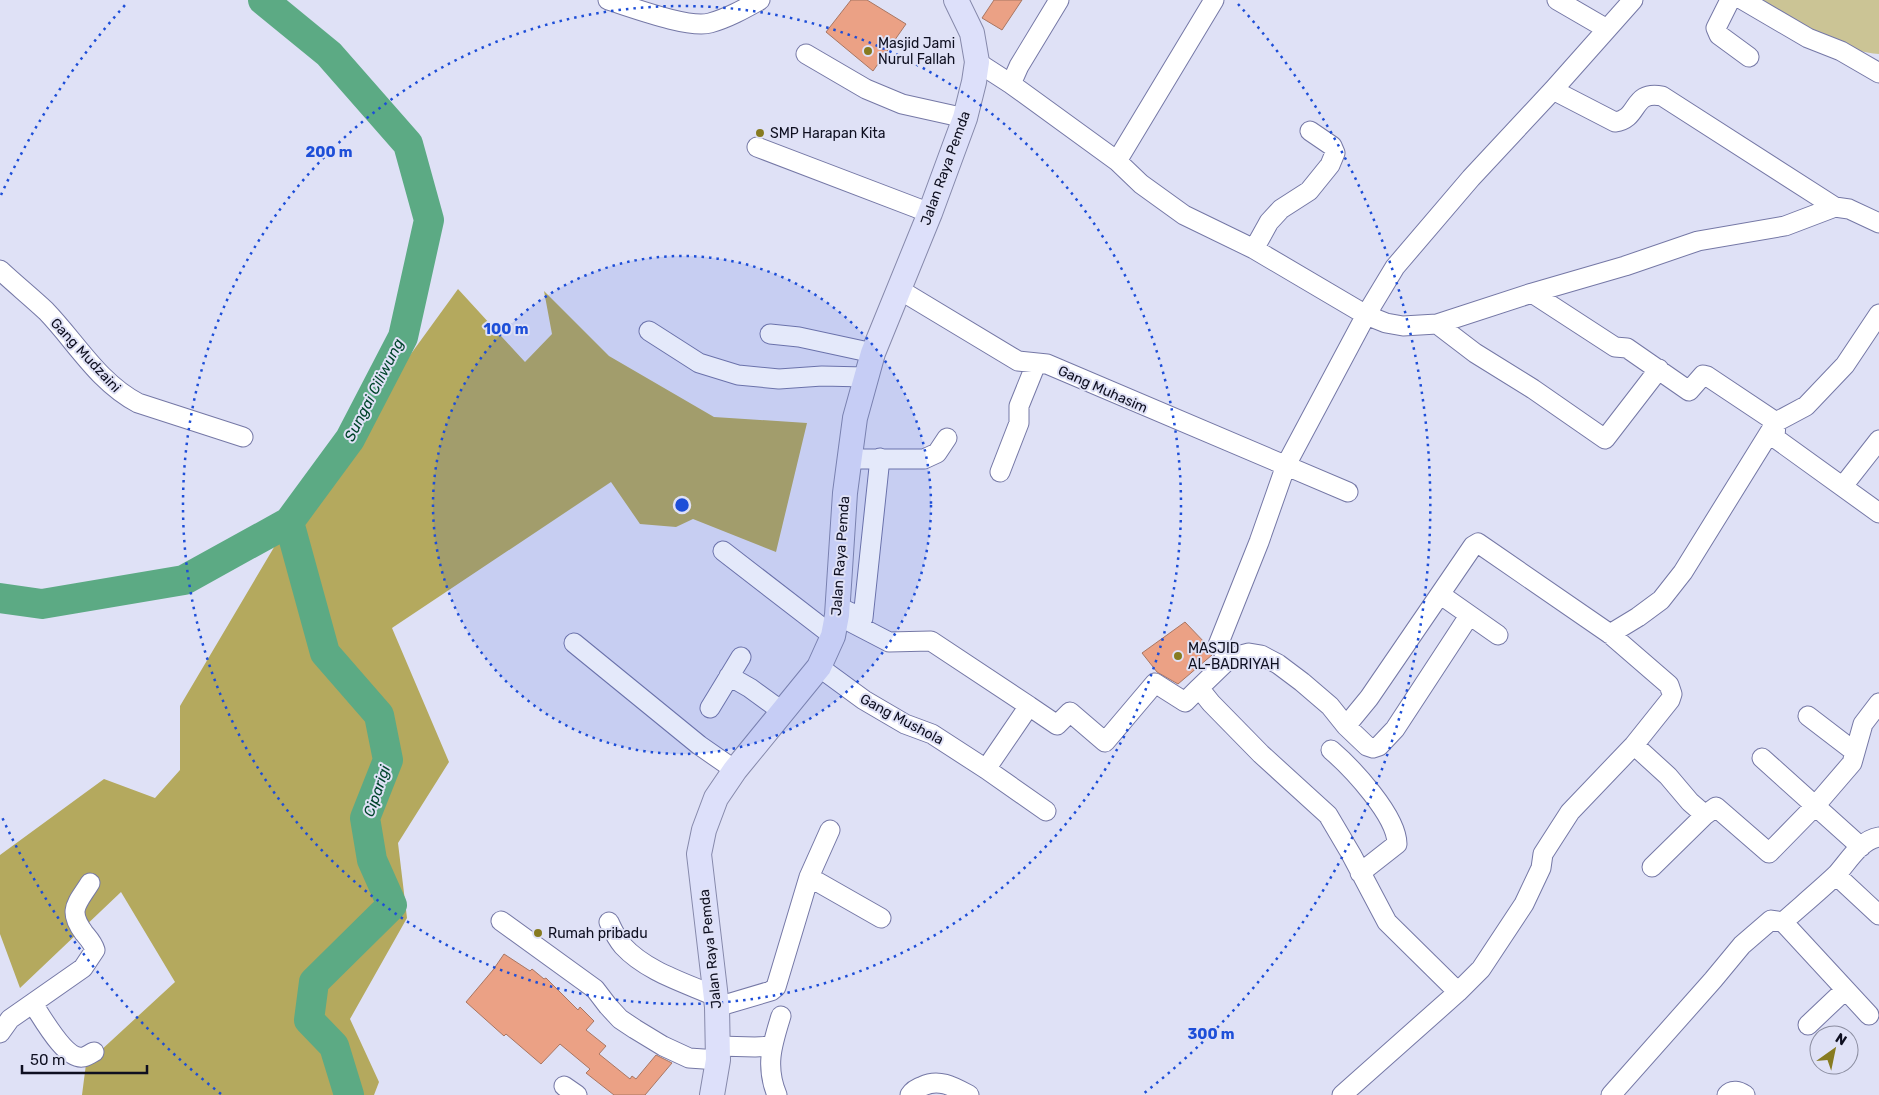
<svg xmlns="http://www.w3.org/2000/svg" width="1879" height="1095" viewBox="0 0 1879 1095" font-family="Rubik,sans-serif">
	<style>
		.green { fill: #cbc495 }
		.forest { fill: #b4a95e }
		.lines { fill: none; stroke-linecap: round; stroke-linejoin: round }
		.river { stroke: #5caa84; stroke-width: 30 }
		.building { fill: #eba185; stroke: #a87663 }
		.minor-casing { stroke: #7578a6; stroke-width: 21 }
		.major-casing { stroke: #8689ab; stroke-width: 26 }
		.minor { stroke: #fff; stroke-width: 19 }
		.major { stroke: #dde0fa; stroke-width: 24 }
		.ring { fill: none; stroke: #1d4ed8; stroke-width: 2.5; stroke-dasharray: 2.5 5 }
		.poi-dot { fill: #877b20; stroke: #dfe1f6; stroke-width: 2 }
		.labels { text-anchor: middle; stroke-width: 4; stroke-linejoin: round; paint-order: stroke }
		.poi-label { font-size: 14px; fill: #0e0f20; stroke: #dfe1f6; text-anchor: start }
		.street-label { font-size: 14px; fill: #0e0f20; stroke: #dfe1f6 }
		.water-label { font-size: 15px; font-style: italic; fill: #00442b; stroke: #dfe1f6 }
		.centre { fill: #1d4ed8; stroke: #dfe1f6; stroke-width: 2.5 }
		.ring-label { font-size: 15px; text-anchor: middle; font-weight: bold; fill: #1d4ed8; stroke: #dfe1f6; stroke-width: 4; stroke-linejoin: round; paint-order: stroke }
	</style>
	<rect width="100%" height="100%" fill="#dfe1f6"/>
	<path class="green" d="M 1755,0 L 1879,0 L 1879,54 C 1842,53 1788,17 1755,0 Z"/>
	<path class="forest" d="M 458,289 L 525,362 L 552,334 L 544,291 L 609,356 L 714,417 L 807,423 L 776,552 L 693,519 L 676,527 L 640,524 L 611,482 L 392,628 L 449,762 L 398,843 L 407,918 L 350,1019 L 379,1082 L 374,1095 L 82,1095 L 86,1064 L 175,982 L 121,892 L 20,988 L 0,934 L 0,855 L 104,779 L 155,798 L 180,770 L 180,706 L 289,522 Z"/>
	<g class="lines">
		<path class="river" d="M 289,522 L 325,653 L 379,715 L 388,760 L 365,818 L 372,860 L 392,905 L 314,982 L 309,1020 L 334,1046 L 349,1095
			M 0,598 L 42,604 L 184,580 L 289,522 L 350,439 L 403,337 L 429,220 L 408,144 L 329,54 L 263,0"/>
	</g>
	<path class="building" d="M 851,0 L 867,0 L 906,24 L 873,71 L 826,32 Z
		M 994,0 L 1022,0 L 1002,30 L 982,18 Z
		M 1185,622 L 1207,645 L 1212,655 L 1178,684 L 1157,672 L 1142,653 Z
		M 504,954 L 530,971 L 532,969 L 544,979 L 546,978 L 578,1010 L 580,1007 L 594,1021 L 586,1030 L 606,1046 L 599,1054 L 630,1079 L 632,1076 L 636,1079 L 656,1055 L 672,1063 L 645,1095 L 614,1095 L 586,1073 L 590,1069 L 560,1044 L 541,1064 L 506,1034 L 504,1036 L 466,1002 L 493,970 Z"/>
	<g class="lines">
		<g class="minor-casing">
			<path id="minor" d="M 608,0 C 631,7 689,29 710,23 C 728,18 744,9 760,0
				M 1557,0 L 1607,29
				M 1730,0 L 1716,28 L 1719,35 L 1749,57
				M 1743,0 L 1808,38 L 1841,51 L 1879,73
				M 806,54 L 866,89 L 902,104 L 965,118
				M 977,62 L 1011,84 L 1117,161 L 1141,184 L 1184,215 L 1254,249 L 1366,315 L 1386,323 L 1403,326 L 1437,324 L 1532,293 L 1625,266 L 1698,241 L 1785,226 L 1835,207 L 1849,209 L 1879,223
				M 1011,84 L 1019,66 L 1059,0
				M 1553,90 L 1615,122 C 1640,119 1631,90 1662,96 L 1835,207
				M 757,147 L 930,213
				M 1117,161 L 1214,0
				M 1254,249 L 1269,222 L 1281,209 L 1309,191 L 1330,165 L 1335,153 L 1332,146 L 1310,131
				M 0,270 C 15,284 31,297 46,311 C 76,342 98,382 138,403 L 243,437
				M 900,290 L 1018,361 L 1047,364 L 1348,492
				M 1532,293 L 1615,347 L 1627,348 L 1689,391 L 1703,375 L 1707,376 L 1776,422 L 1775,438 L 1879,513
				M 1437,324 L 1475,353 L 1533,389 L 1605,439 L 1659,369
				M 649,331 L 699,363 L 738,375 L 779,379 L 822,376 L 865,377
				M 770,334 L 799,337 L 873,353
				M 850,459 L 924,459 L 937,453 L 947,438
				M 1000,472 L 1019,423 L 1019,406 L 1036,364
				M 1843,486 L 1879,440
				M 723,551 L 833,636
				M 1441,595 L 1498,635
				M 845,610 L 863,618 L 880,458
				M 837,615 L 889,642 L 931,641 L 1029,706
				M 1610,634 L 1638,617 L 1661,600 L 1683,572 L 1776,422 L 1806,406 L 1845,365 L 1879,314
				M 574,643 L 699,745 L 735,770
				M 1230,658 L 1218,645 L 1259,542 L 1286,465 L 1366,315 L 1395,267 L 1471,178 L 1553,90 L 1633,0
				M 819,667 L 864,700 L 905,724 L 932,734 L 986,769 L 1046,811
				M 729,676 L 750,688 L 783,712
				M 710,708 L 741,657
				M 1808,716 L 1855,752
				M 1634,745 L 1668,776 L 1690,802 L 1705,815
				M 1331,750 C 1352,768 1397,816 1397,844 L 1360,873
				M 1762,758 L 1861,847
				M 986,769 L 1029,706 L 1057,725 L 1070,712 L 1105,742 L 1155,683 L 1185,702 L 1199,688
				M 1652,867 L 1705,815 L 1716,807 L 1769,853 L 1815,806 L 1852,763 L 1863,724 L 1879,703
				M 1836,875 L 1879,915
				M 809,877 L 881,918
				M 501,921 L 595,989 L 608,1006 L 620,1019 L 635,1029 L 663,1046 L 689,1058 L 718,1060
				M 609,922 C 613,931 617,939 623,946 C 647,972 686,983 717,997
				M 1783,922 C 1801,906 1819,891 1836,875 C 1848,862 1860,840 1879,837
				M 1458,992 L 1387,922 L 1351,854 L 1328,815 L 1261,754 L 1211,703 L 1199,688 L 1230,658 L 1249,653 L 1261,655 L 1278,664 L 1302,682 L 1330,706 L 1346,726 L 1367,746 L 1373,748 L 1379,746 L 1395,729 L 1467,619
				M 33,1004 C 42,1017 65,1060 83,1057 C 86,1057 91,1053 94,1052
				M 717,1007 L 771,991 L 776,987 L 809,877 L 830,830
				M 1808,1025 L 1845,990
				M 0,1033 L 10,1019 L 83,968 L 95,950 C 93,943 89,939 84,933 C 67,910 77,904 90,883
				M 718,1046 L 755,1047 L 772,1046
				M 564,1086 L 577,1095
				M 777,1095 C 765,1066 772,1045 781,1016
				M 910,1095 C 913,1090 917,1088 923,1086 C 939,1078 954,1087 969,1095
				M 1342,1095 L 1458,992 L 1481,969 L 1524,904 L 1541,868 L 1543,854 L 1570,812 L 1634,745 L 1670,700 L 1672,694 L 1669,685 L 1610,634 L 1478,543 L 1473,546 L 1369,698 L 1346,726
				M 1611,1095 L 1713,980 L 1742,945 L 1771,920 L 1783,922 L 1869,1015
				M 1727,1095 C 1732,1089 1739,1091 1745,1095"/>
		</g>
		<g class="major-casing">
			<path id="major" d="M 712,1095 L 718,1060 L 717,1007 L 699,854 L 704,830 L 716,798 L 735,770 L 819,667 L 833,636 L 837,615 L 845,493 L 855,418 L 873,353 L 930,213 L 965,118 L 974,82 L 977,62 L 972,33 L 956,0"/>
		</g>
		<use href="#minor" class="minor"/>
		<use href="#major" class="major"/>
	</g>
	<circle cx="682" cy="505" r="249" fill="#1d4ed8" fill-opacity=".12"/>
	<g class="ring">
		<circle cx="682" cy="505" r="249"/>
		<circle cx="682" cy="505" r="499"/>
		<path d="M221 1094A748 748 0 0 1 1 815M1 195A748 748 0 0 1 126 4M1238 4A748 748 0 0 1 1143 1094"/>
	</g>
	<g class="poi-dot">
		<circle cx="868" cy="51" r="5"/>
		<circle cx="760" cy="133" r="5"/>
		<circle cx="1178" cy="656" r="5"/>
		<circle cx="538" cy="933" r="5"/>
	</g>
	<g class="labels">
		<g class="poi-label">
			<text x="878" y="48">Masjid Jami<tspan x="878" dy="16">Nurul Fallah</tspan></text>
			<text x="770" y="138">SMP Harapan Kita</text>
			<text x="1188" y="653">MASJID<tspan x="1188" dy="16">AL-BADRIYAH</tspan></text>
			<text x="548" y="938">Rumah pribadu</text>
		</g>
		<g class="street-label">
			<text transform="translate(945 168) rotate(-70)" y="5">Jalan Raya Pemda</text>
			<text transform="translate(86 355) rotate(47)" y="5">Gang Mudzaini</text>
			<text transform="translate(1103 389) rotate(24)" y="5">Gang Muhasim</text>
			<text transform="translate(840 556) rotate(-86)" y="5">Jalan Raya Pemda</text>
			<text transform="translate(902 719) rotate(28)" y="5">Gang Mushola</text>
			<text transform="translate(710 949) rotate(-96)" y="5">Jalan Raya Pemda</text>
		</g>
		<g class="water-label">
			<text transform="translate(374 390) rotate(-63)" y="5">Sungai Ciliwung</text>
			<text transform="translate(377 791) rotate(-71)" y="5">Ciparigi</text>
		</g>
	</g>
	<circle cx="682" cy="505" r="8" class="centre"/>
	<g class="ring-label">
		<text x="329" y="157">200 m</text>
		<text x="506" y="334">100 m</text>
		<text x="1211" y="1039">300 m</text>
	</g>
	<g transform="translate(1834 1050) rotate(33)"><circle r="24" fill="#dfe1f6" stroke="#8b8da0"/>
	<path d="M0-4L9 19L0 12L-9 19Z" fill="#877b20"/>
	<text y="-8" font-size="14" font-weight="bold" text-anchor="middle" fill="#0e0f20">N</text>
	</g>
	<path d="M22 1065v8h125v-8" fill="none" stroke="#0e0f20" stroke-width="2.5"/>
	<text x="30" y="1065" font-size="15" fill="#0e0f20" stroke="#dfe1f6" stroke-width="4" paint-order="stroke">50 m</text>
</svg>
